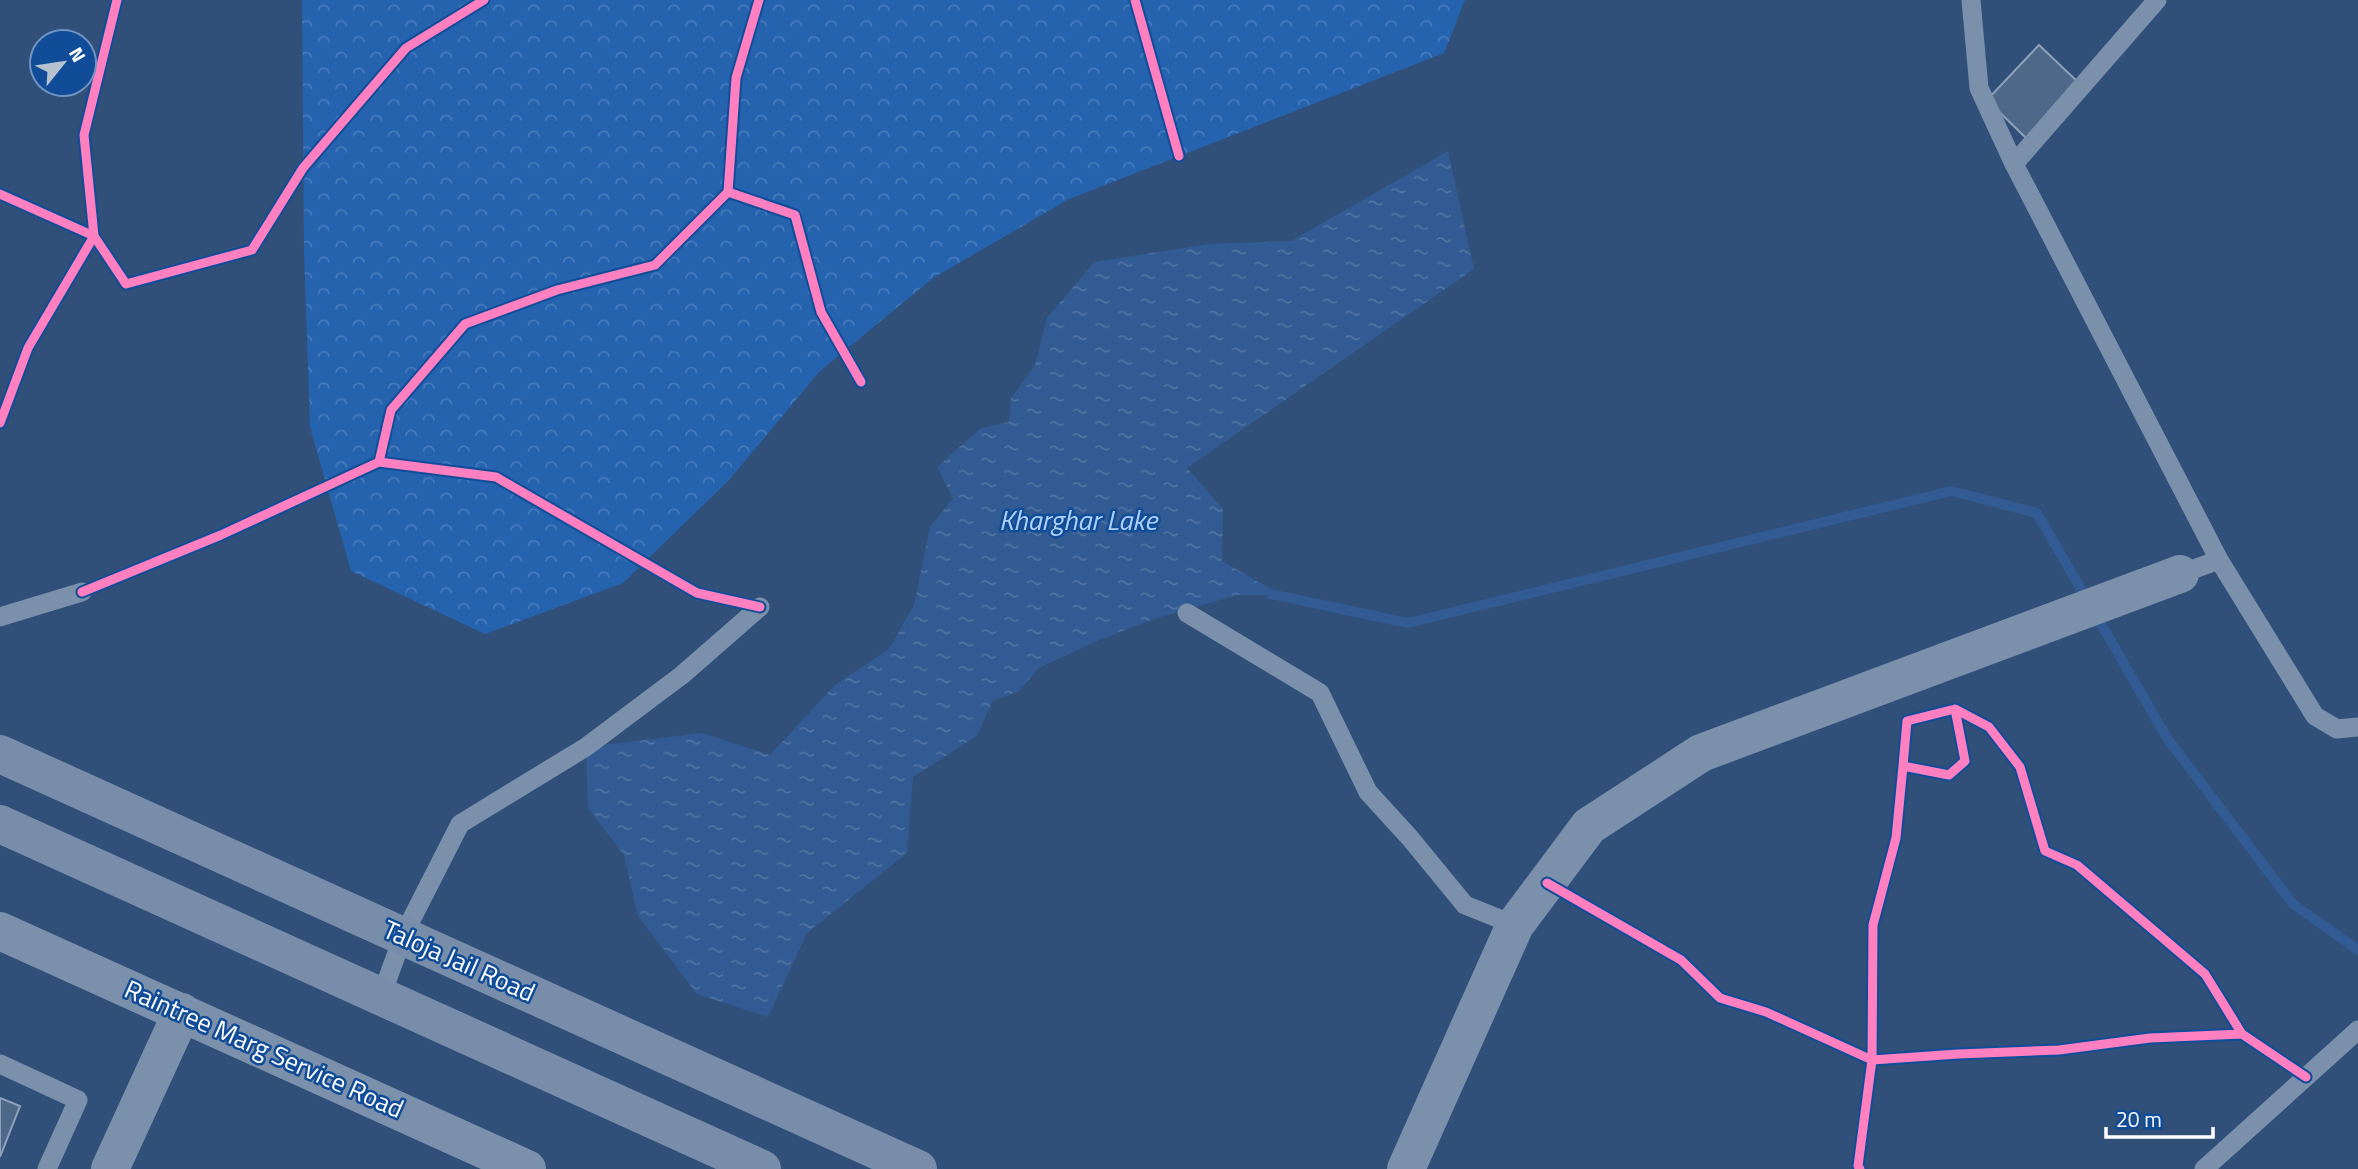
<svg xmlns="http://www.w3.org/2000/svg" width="2358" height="1169" viewBox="0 0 2358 1169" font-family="'Titillium Web',sans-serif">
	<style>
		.forest { fill: url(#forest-crowns) }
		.water { fill: url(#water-ripples) }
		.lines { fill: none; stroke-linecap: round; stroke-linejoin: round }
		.stream { stroke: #315b92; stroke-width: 10 }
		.building { fill: #4d6888; stroke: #8ea1b9; stroke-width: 2 }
		.lane { stroke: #7a90ab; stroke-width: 19 }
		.street { stroke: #7a90ab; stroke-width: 38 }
		.primary { stroke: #788da9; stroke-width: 38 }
		.cycleway-casing { stroke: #114c98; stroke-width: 13 }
		.cycleway { stroke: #ff80c0; stroke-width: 9 }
		.labels { text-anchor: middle; stroke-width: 5; stroke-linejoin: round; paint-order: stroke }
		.street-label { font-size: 26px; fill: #fff; stroke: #114c98 }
		.water-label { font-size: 28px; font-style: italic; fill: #aed1fb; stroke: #114c98 }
	</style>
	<defs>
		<pattern id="forest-crowns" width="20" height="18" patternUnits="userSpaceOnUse" patternTransform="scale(1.75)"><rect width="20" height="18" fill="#2563af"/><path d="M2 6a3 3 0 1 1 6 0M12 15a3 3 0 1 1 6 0" fill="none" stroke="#467abb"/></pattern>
		<pattern id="water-ripples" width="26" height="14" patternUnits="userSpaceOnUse" patternTransform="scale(1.75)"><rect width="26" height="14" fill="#315b92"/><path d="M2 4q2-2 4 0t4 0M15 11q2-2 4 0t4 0" fill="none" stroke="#5074a2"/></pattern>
	</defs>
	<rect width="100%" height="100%" fill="#305079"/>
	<path class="forest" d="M 302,0 L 1465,0 L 1444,53 L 1069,199 L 933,278 L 820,371 L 730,479 L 623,583 L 485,634 L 351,571 L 310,427 L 304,249 Z"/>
	<path class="water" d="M 1448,151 L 1474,269 L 1187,468 L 1223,509 L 1222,561 L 1281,595 L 1238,595 L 1157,618 L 1099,640 L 1039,668 L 1018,692 L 993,700 L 977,736 L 913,777 L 907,853 L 807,933 L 768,1017 L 697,994 L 638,916 L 624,855 L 588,808 L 586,747 L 702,733 L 770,755 L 835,685 L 889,649 L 914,605 L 930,527 L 953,498 L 937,467 L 981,428 L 1009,422 L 1011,398 L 1035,365 L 1047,318 L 1094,262 L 1208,244 L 1291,241 Z"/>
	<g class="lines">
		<path class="stream" d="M 1270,594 L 1408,623 L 1951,491 L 2037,513 L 2167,738 L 2293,904 L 2358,950"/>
	</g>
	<path class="building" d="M 2039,45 L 2079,83 L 2026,138 L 1987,100 Z
		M 0,1098 L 20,1106 L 0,1157 Z"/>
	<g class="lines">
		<path class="lane" d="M 1971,0 L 1979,88 L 2014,164 L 2219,560 L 2315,716 L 2337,729 L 2358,727
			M 2014,164 L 2157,0
			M 2180,574 L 2219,560
			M 1187,613 L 1320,693 L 1368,792 L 1410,838 L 1465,905 L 1515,925
			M 0,617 L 82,592
			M 381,997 L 403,936 L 460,824 L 586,747 L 682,675 L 760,607
			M 0,1064 L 78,1100 L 47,1169
			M 2204,1169 L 2358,1030"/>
		<path class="street" d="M 0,931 L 527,1169
			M 110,1169 L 182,1012
			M 1406,1169 L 1515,925 L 1589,826 L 1701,753 L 2180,574"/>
		<path class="primary" d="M 0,754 L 918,1169
			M 0,824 L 762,1169"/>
		<g class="cycleway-casing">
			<path id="cycleway" d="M 1135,0 L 1179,156
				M 728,192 L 736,78 L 759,0
				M 0,194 L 94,236 L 84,135 L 117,0
				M 0,423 L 28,348 L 94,236 L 126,284 L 252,250 L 303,168 L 406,48 L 484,0
				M 379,462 L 391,410 L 465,324 L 557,290 L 655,265 L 728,192 L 795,215 L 821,312 L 861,382
				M 82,592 L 221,535 L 379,462 L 496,477 L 697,593 L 760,607
				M 1955,709 L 1965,761 L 1949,775 L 1903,766 L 1907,721 L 1955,709 L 1989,727 L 2020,767 L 2045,851 L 2077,865 L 2205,974 L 2242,1034
				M 1547,883 L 1681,960 L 1720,998 L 1766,1012 L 1872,1060 L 1958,1054 L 2059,1050 L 2150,1038 L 2242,1034 L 2306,1077
				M 1860,1169 L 1858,1166 L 1872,1060 L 1873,925 L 1896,838 L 1903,766"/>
		</g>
		<use href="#cycleway" class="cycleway"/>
	</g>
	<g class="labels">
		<g class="street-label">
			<text transform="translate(459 961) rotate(24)" y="9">Taloja Jail Road</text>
			<text transform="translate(264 1049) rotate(24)" y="9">Raintree Marg Service Road</text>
		</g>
		<g class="water-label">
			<text x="1078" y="530">Kharghar Lake</text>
		</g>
	</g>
	<g transform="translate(63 63) rotate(60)"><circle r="33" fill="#114c98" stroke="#7094c1" stroke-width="2"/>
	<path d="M0-5L12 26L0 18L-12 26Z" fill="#b7c2d0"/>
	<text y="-10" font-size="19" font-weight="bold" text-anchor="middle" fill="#ffffff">N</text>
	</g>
	<path d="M2106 1127v10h107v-10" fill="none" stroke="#ffffff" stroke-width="3.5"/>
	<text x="2116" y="1127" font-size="21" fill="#ffffff" stroke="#114c98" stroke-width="5" paint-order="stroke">20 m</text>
</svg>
